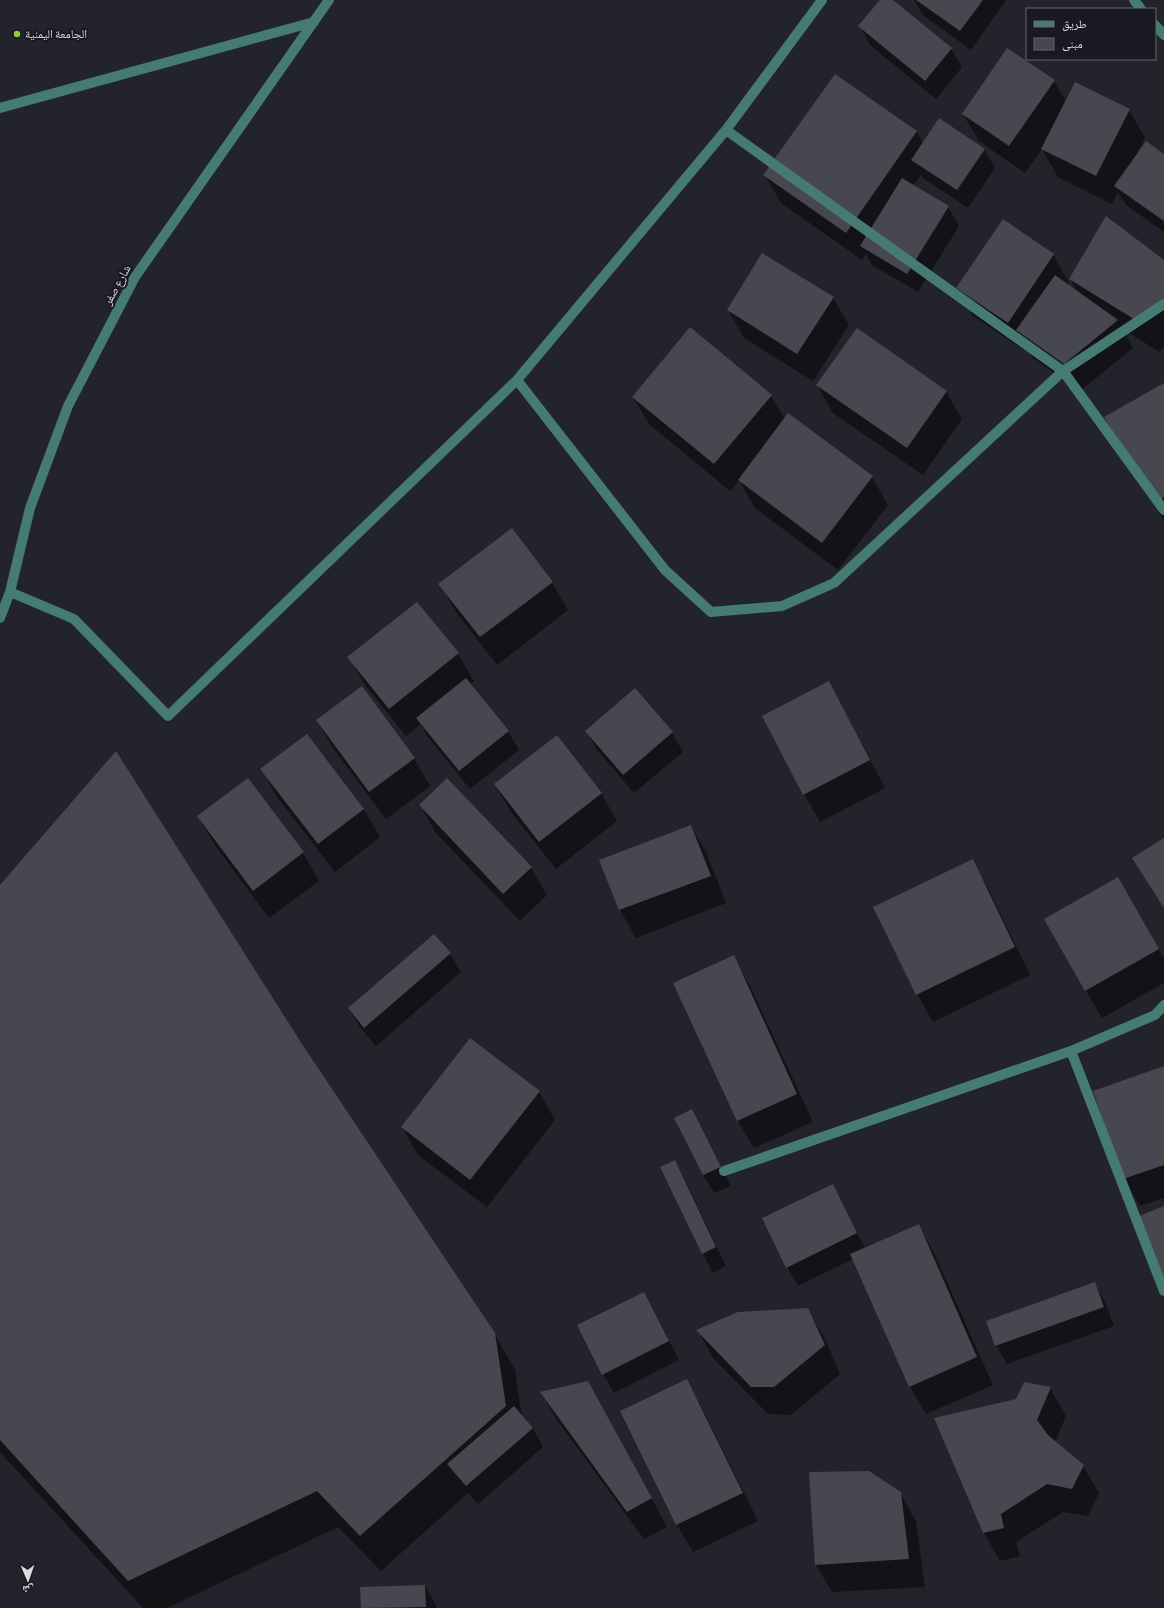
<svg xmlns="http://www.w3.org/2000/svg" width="1164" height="1608" viewBox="0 0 1164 1608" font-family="'Alegreya Sans','Noto Naskh Arabic',sans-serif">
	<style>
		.shadow { fill: #0007 }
		.building { fill: #474750 }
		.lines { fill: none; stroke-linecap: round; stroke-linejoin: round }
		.minor { stroke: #467b73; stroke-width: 10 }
		.poi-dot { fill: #99cb36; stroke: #181921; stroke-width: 1.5 }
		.labels { text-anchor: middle; stroke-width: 4; stroke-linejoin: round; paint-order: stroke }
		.poi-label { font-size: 12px; fill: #dbdce2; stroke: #181921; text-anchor: start }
		.street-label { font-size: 12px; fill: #dbdce2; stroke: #181921 }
	</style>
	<rect width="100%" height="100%" fill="#22232b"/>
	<path class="shadow" d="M 881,0 L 892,0 L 951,49 L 962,67 L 936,99 L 870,45 L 860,26 Z
		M 914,0 L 1006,0 L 971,50 L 923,15 Z
		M 835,75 L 917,132 L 923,143 L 984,149 L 995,168 L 968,208 L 923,178 L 921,175 L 913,186 L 948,207 L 959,226 L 918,292 L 872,265 L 866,254 L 862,260 L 781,203 L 765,175 Z
		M 1054,81 L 1066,102 L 1129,110 L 1145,138 L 1137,154 L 1164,155 L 1164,232 L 1126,205 L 1118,192 L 1112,204 L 1058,177 L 1042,149 L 1025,173 L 979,141 L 963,114 Z
		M 1003,221 L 1053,255 L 1069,283 L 1068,285 L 1078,293 L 1070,279 L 1164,261 L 1164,347 L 1159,352 L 1123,329 L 1133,348 L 1080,391 L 1033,358 L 1026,347 L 1024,350 L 973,316 L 957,288 Z
		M 833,298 L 849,325 L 813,381 L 744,338 L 728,310 Z
		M 817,385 L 946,392 L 962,419 L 923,475 L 833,413 Z
		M 1164,385 L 1164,521 L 1154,503 Z
		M 771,396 L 785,419 L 872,477 L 888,505 L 838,570 L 755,508 L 739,480 L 730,491 L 649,424 L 633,397 Z
		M 511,530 L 552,583 L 568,610 L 497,665 L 456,612 L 440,584 Z
		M 458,654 L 474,681 L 470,684 L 508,731 L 519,750 L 470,789 L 428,737 L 421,724 L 406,736 L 365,685 L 349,657 Z
		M 829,682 L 885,788 L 820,822 L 804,794 Z
		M 635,690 L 672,733 L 683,752 L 634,793 L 597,750 L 587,731 Z
		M 317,720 L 414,758 L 430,786 L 386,819 L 333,748 Z
		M 307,735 L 364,810 L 380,837 L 335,872 L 277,797 L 262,769 Z
		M 557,737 L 601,793 L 617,821 L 556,869 L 511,812 L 495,784 Z
		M 248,779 L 303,853 L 319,881 L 269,918 L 214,844 L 198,816 Z
		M 447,780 L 531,868 L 547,895 L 520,921 L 436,833 L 420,805 Z
		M 691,826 L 707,854 L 726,903 L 636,938 L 620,910 L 601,861 Z
		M 972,860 L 988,888 L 1030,975 L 933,1022 L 917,994 Z
		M 1118,879 L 1164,959 L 1164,983 L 1102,1018 L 1045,920 Z
		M 0,887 L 301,1045 L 494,1333 L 515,1370 L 522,1417 L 533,1428 L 543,1447 L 478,1504 L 468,1493 L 381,1571 L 338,1527 L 167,1608 L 143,1608 L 0,1452 Z
		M 450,954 L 461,972 L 376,1046 L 360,1027 L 349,1009 Z
		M 733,957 L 749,984 L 813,1122 L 754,1148 L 738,1121 L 675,984 Z
		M 1164,1067 L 1164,1198 L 1140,1206 L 1124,1179 Z
		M 539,1092 L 555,1120 L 487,1207 L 418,1155 L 402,1127 Z
		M 692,1110 L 731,1186 L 714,1193 L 703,1175 Z
		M 675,1161 L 685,1180 L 726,1266 L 713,1273 L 703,1254 L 662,1167 Z
		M 832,1186 L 865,1248 L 918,1225 L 934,1253 L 993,1385 L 926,1414 L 910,1387 L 853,1259 L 798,1286 L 787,1267 Z
		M 1094,1283 L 1105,1302 L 1114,1326 L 1007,1364 L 996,1345 Z
		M 644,1293 L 679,1360 L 614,1393 L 603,1374 Z
		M 807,1309 L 824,1337 L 840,1374 L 791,1415 L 768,1414 L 713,1358 L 698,1330 Z
		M 686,1380 L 702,1408 L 758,1521 L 693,1552 L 677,1525 Z
		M 1050,1388 L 1066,1416 L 1055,1442 L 1083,1466 L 1099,1493 L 1088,1516 L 1063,1512 L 1016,1542 L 1020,1556 L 1000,1561 L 984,1533 L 935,1418 L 1016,1400 Z
		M 541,1392 L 604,1410 L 667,1527 L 644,1539 L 557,1420 Z
		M 900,1493 L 916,1521 L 925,1587 L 832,1592 L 816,1565 Z
		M 425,1586 L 436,1605 L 436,1608 L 362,1607 Z"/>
	<path class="building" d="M 880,0 L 893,0 L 952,48 L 925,81 L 858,26 Z
		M 916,0 L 983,0 L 960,31 Z
		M 1007,48 L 1055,80 L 1009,146 L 962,114 Z
		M 835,74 L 917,131 L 846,233 L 763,175 Z
		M 1075,82 L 1130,109 L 1096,176 L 1041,149 Z
		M 939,118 L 985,149 L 957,190 L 911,160 Z
		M 1146,141 L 1164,154 L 1164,221 L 1114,186 Z
		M 902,178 L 949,206 L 907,274 L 860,246 Z
		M 1106,216 L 1164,260 L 1164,304 L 1142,324 L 1069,279 Z
		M 1003,219 L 1054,254 L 1008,323 L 956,288 Z
		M 762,253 L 834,297 L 797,354 L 727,310 Z
		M 1055,275 L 1118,320 L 1064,364 L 1016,330 Z
		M 690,327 L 772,395 L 714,464 L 632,397 Z
		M 857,328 L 947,391 L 907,448 L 816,385 Z
		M 1164,383 L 1164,497 L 1153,503 L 1104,417 Z
		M 788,413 L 873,476 L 822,543 L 738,480 Z
		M 512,528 L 553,582 L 480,637 L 438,584 Z
		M 417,602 L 459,653 L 389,709 L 347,657 Z
		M 466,678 L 509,731 L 459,771 L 416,718 Z
		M 829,681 L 870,760 L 803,795 L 762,716 Z
		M 362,686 L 415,758 L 369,792 L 316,720 Z
		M 635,688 L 673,732 L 623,775 L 585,731 Z
		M 307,734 L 364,809 L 318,844 L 260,769 Z
		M 557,735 L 602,793 L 539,842 L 494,784 Z
		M 116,751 L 302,1044 L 495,1333 L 506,1406 L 360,1536 L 317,1491 L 128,1581 L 0,1440 L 0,885 Z
		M 248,778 L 304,852 L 253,891 L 197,816 Z
		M 447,778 L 532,867 L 503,894 L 419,805 Z
		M 691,825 L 711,876 L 619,910 L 599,860 Z
		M 1164,838 L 1164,908 L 1132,858 Z
		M 973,859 L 1015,947 L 916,995 L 873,907 Z
		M 1118,877 L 1159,949 L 1085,991 L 1044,919 Z
		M 434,934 L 451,953 L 364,1028 L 348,1008 Z
		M 734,955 L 797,1094 L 737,1121 L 673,983 Z
		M 470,1038 L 540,1091 L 470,1180 L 401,1127 Z
		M 1164,1066 L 1164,1165 L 1123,1179 L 1093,1091 Z
		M 692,1109 L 721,1167 L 703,1175 L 674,1118 Z
		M 675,1160 L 716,1247 L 702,1254 L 660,1167 Z
		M 833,1184 L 857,1233 L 786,1268 L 762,1218 Z
		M 1164,1206 L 1164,1278 L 1139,1216 Z
		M 919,1224 L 977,1357 L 909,1387 L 850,1254 Z
		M 1095,1282 L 1104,1307 L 995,1346 L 986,1321 Z
		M 644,1292 L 669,1341 L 602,1375 L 577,1325 Z
		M 808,1308 L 825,1345 L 774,1387 L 751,1387 L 696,1330 L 738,1312 Z
		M 687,1379 L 743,1493 L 676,1525 L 620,1411 Z
		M 588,1381 L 652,1498 L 627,1512 L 540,1392 Z
		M 1024,1382 L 1051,1387 L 1037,1420 L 1048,1435 L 1084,1465 L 1072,1489 L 1047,1484 L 1001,1514 L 1004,1528 L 983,1533 L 934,1418 L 1016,1399 Z
		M 514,1406 L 533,1428 L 466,1486 L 447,1464 Z
		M 869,1471 L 901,1492 L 909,1559 L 815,1565 L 809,1472 Z
		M 425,1585 L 426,1607 L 361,1608 L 360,1587 Z"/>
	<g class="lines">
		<path class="minor" d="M 1134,0 L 1141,9
			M 1155,25 L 1164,35
			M 0,108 L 314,22
			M 726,130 L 1063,371 L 1164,510
			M 517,380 L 665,570 L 711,612 L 782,606 L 834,583 L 1063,371 L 1164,304
			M 10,592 L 74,619 L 168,716 L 517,380 L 726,130 L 822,0
			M 0,618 L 10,592 L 30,508 L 68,406 L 135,277 L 329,0
			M 1071,1051 L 1164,1291
			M 724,1171 L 1071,1051 L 1155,1015 L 1164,1005"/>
	</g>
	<circle class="poi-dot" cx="17" cy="34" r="4"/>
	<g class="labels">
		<g class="poi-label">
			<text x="25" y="38">الجامعة اليمنية</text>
		</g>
		<g class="street-label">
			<text transform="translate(117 285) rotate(-61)" y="4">شارع صفر</text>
		</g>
	</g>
	<rect x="1026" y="8" width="130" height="52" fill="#181921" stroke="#66676e"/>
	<rect x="1034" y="21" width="20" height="6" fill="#467b73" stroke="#66676e"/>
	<text x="1062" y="28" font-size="12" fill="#dbdce2">طريق</text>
	<rect x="1034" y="38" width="20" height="12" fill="#474750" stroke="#66676e"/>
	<text x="1062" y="48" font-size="12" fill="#dbdce2">مبنى</text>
	<g transform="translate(28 1580) rotate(178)" stroke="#181921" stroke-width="3" paint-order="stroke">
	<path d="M0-3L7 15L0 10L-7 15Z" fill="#dbdce2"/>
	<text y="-6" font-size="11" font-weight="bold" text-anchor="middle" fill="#dbdce2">ش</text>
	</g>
</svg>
